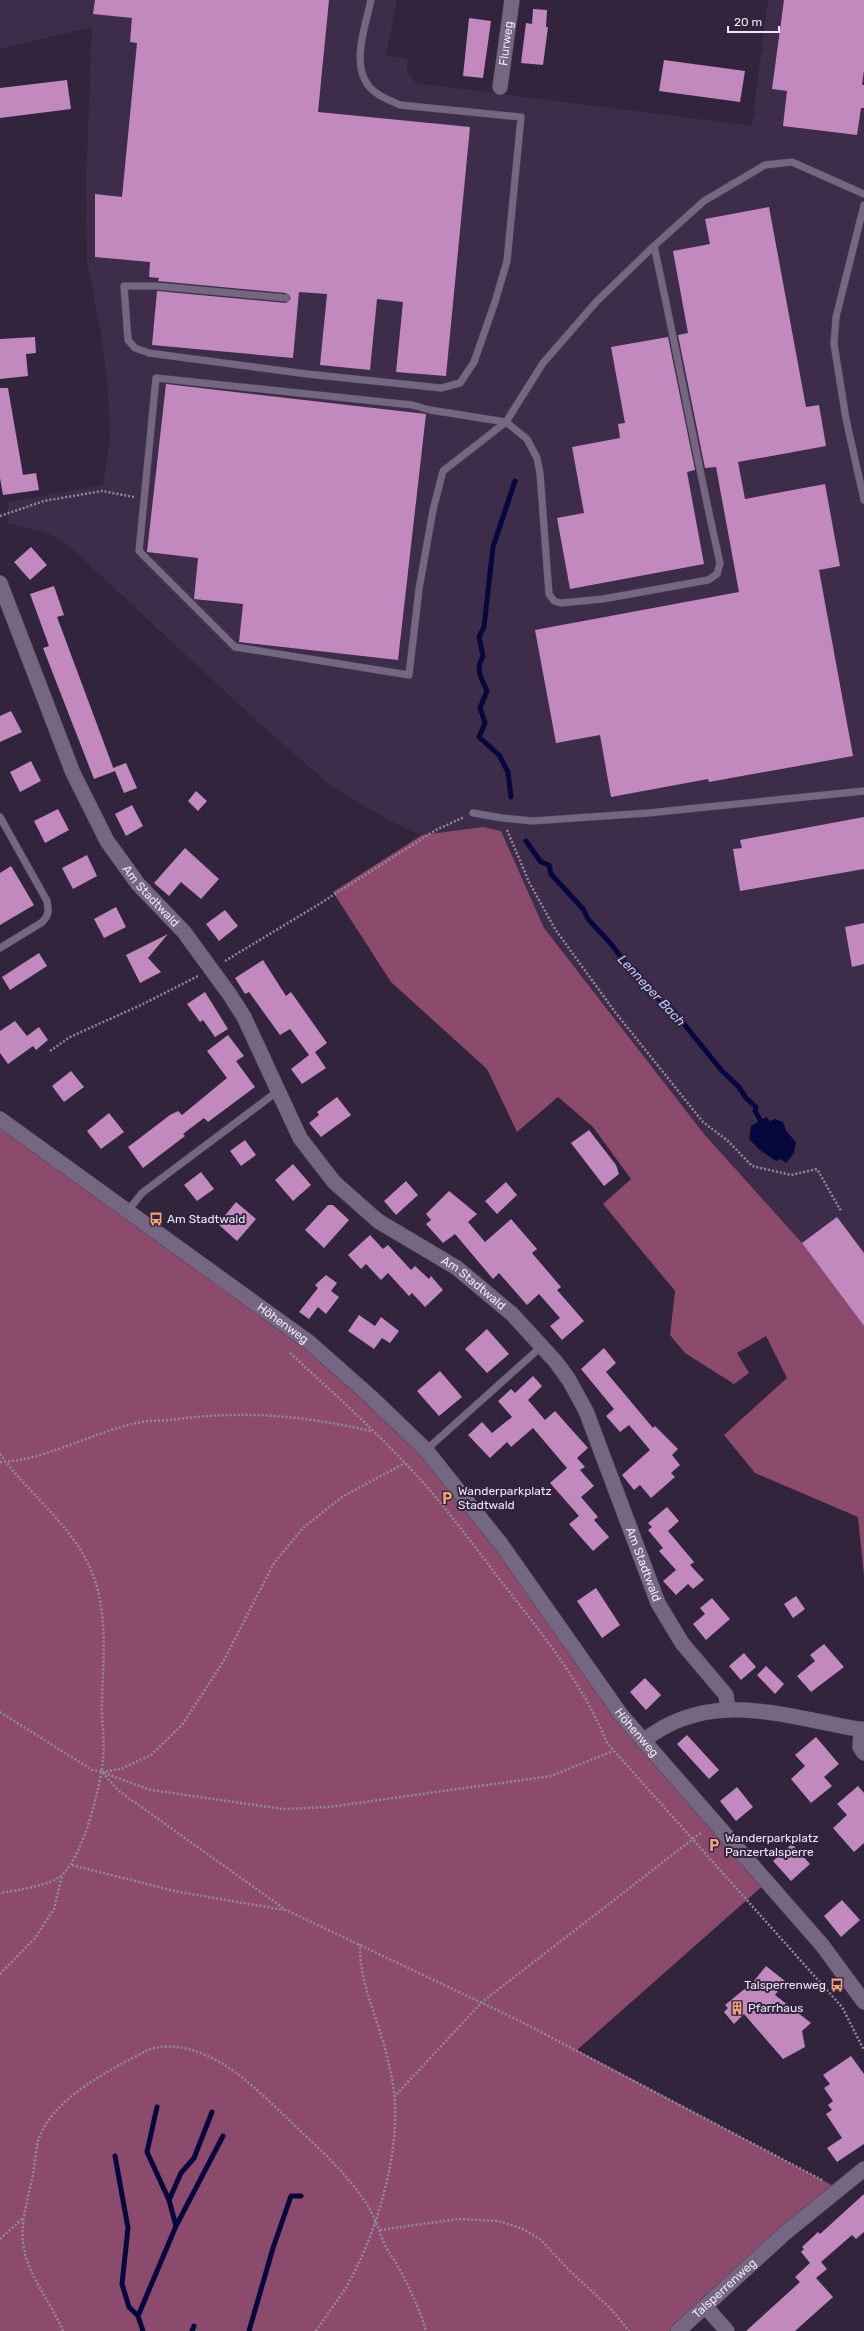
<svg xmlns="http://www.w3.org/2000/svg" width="864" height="2331" viewBox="0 0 864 2331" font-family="Rubik,sans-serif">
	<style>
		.built { fill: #3e2d4a }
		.forest { fill: #8c4b6d }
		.water { fill: #06073c }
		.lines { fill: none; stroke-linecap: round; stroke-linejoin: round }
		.stream { stroke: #06073c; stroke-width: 5 }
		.building { fill: #c189be }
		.lane-casing { stroke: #4c4155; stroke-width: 8 }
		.street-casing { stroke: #4c4155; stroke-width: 16 }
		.path { stroke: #92889c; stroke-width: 2.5; stroke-dasharray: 2 2; stroke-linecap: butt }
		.lane { stroke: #756681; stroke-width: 7 }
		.street { stroke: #756681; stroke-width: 15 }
		.labels { text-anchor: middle; stroke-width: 4; stroke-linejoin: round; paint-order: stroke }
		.street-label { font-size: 12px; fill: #efe7f7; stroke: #31243c }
		.poi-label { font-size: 12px; fill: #efe7f7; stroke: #31243c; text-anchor: start }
		.water-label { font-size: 13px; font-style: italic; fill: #b8caff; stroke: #31243c }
	</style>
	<rect width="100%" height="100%" fill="#31243c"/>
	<path class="built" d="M 0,0 L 397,0 L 386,55 L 408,59 L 407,71 L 416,83 L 752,126 L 768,0 L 864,0 L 864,1326 L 802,1243 L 704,1134 L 544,928 L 501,831 L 483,827 L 422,835 L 390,821 L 331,786 L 259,723 L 69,546 L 49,534 L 7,523 L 8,502 L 103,485 L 110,440 L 108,389 L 101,335 L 87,260 L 86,182 L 92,27 L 0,49 Z"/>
	<path class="forest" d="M 483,827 L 501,831 L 544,928 L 704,1134 L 802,1243 L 864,1326 L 864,1576 L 858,1517 L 755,1473 L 724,1435 L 787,1378 L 766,1336 L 737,1353 L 749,1373 L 734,1384 L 685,1353 L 670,1335 L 675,1291 L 603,1204 L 631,1179 L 593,1127 L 558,1097 L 517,1132 L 487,1069 L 391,982 L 333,892 L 422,835 Z
		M 0,1119 L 267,1310 L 426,1450 L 622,1716 L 767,1882 L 577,2050 L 839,2189 L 678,2331 L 0,2331 Z"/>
	<path class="water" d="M 766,1117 L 770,1121 L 775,1119 L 783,1122 L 786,1131 L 796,1142 L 794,1153 L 786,1163 L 781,1159 L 776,1161 L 760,1150 L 749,1139 L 751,1126 Z"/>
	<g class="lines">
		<path class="stream" d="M 511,797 L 508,772 L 499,755 L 479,737 L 485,723 L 480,708 L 487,691 C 481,677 475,670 483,656 L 479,637 L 484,627 L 493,547 L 515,481
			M 526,841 L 541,862 L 549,865 L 551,874 L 583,909 L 588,919 L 612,945 L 629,968 L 637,972 L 649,992 L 672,1009 L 722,1071 L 738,1086 L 746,1098 L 756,1107 L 755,1111 L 761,1121
			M 157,2107 L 147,2152 L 169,2200 L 176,2226
			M 115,2156 L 128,2228 L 122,2284 L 129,2307 L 138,2316 L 143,2331
			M 169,2200 L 181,2173 L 194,2158 L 212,2112
			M 138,2316 L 176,2226 L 223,2136
			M 192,2331 L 194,2326
			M 249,2331 L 273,2248 L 291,2196 L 301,2196"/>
	</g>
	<path class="building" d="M 95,0 L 329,0 L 318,112 L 470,127 L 446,376 L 396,372 L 403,302 L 377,299 L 370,370 L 320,365 L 327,294 L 299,292 L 293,358 L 152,345 L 157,291 L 286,303 L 291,298 L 286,293 L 158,281 L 159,278 L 149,277 L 150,262 L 95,257 L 95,194 L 122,197 L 137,43 L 130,42 L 132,18 L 93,14 Z
		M 784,0 L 864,0 L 864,70 L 862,85 L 864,85 L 864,108 L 861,108 L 857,135 L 783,126 L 787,91 L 772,89 Z
		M 533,9 L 547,10 L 546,27 L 548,27 L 543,65 L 521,63 L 526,23 L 532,24 Z
		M 469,18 L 491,21 L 483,78 L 463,76 Z
		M 664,60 L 745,71 L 740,102 L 659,91 Z
		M 67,80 L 71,109 L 0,118 L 0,88 Z
		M 769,207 L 806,407 L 819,405 L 826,446 L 738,462 L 745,499 L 825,484 L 840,566 L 819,570 L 853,756 L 709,782 L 708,779 L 611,797 L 600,735 L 556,743 L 535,630 L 739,592 L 716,467 L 705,468 L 678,335 L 688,333 L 673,251 L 710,244 L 705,219 Z
		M 35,337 L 36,353 L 26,354 L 28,376 L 0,379 L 0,339 Z
		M 668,337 L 695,470 L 687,472 L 704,564 L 570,589 L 557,518 L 584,513 L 572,447 L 620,438 L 618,424 L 625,423 L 611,347 Z
		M 166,384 L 426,414 L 398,660 L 239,642 L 243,604 L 194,599 L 198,558 L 147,552 Z
		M 0,388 L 8,388 L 23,475 L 36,473 L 39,490 L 3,495 L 0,478 Z
		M 31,547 L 47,565 L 30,580 L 14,562 Z
		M 54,586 L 64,615 L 57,617 L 114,770 L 113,768 L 126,763 L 137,788 L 124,793 L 115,771 L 94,779 L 43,648 L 49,646 L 30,594 Z
		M 11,711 L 22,732 L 0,742 L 0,716 Z
		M 31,761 L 41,781 L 20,792 L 10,772 Z
		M 196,791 L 207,801 L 198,811 L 188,801 Z
		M 132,805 L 143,826 L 126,836 L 115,814 Z
		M 58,809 L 69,830 L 45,843 L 34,821 Z
		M 864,817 L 864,869 L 740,891 L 733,849 L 742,848 L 740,840 Z
		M 185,848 L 219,879 L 201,899 L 181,882 L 169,896 L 154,883 Z
		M 87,855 L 97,876 L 73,889 L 62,868 Z
		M 11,866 L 34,905 L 0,925 L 0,873 Z
		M 116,907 L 126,927 L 104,938 L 94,919 Z
		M 225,910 L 238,926 L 219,941 L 206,924 Z
		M 864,923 L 864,964 L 852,967 L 845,927 Z
		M 168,934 L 148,958 L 161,972 L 140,983 L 126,955 Z
		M 39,953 L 47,966 L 10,990 L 2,977 Z
		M 263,960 L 286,996 L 291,992 L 327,1043 L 315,1052 L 326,1068 L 302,1084 L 291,1069 L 309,1055 L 290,1029 L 280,1035 L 249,992 L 245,994 L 235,978 Z
		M 205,992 L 228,1029 L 215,1037 L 203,1020 L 200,1022 L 187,1004 Z
		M 15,1021 L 27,1036 L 39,1027 L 48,1040 L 36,1050 L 33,1046 L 8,1064 L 0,1053 L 0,1031 Z
		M 228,1035 L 244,1056 L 236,1061 L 255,1087 L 208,1122 L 204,1118 L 183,1134 L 185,1136 L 143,1168 L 128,1147 L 170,1115 L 178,1111 L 182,1115 L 227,1078 L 207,1051 Z
		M 71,1071 L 84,1087 L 64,1102 L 52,1086 Z
		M 337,1097 L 351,1115 L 321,1137 L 309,1123 L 319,1115 L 317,1112 Z
		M 109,1113 L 124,1132 L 101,1149 L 87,1131 Z
		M 589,1130 L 616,1165 L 619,1174 L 604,1186 L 571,1143 Z
		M 245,1140 L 256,1155 L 241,1166 L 230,1151 Z
		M 293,1164 L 311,1185 L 293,1201 L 275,1180 Z
		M 201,1172 L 214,1189 L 197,1201 L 184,1185 Z
		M 406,1181 L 418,1195 L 396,1215 L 384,1201 Z
		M 506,1182 L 517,1195 L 497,1214 L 485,1201 Z
		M 449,1191 L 477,1214 L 468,1222 L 485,1242 L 511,1219 L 537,1249 L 532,1253 L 561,1287 L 557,1290 L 584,1321 L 562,1340 L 550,1326 L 560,1318 L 539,1294 L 527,1305 L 499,1273 L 493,1279 L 455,1234 L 443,1243 L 426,1224 L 431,1220 L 426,1214 Z
		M 236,1202 L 256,1219 L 237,1241 L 218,1224 Z
		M 328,1205 L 333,1205 L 349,1220 L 324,1248 L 305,1230 Z
		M 837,1217 L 864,1253 L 864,1326 L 802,1243 Z
		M 370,1235 L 383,1249 L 388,1245 L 411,1270 L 415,1266 L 429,1279 L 431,1276 L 443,1290 L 425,1307 L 412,1293 L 409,1296 L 388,1273 L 381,1280 L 366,1264 L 361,1269 L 348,1255 Z
		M 326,1275 L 337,1283 L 331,1291 L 339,1297 L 326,1314 L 318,1307 L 309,1319 L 299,1312 L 318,1288 L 315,1285 Z
		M 359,1315 L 375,1326 L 381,1317 L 399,1331 L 390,1343 L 382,1338 L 374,1349 L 348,1331 Z
		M 487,1329 L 509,1354 L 487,1373 L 465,1349 Z
		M 604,1348 L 616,1363 L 606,1372 L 653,1428 L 655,1426 L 678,1449 L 672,1455 L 680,1465 L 671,1473 L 675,1477 L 651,1498 L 640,1485 L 634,1490 L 622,1475 L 650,1450 L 629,1425 L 620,1432 L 606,1416 L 614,1409 L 581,1369 Z
		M 440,1371 L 462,1397 L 439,1416 L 417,1391 Z
		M 533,1376 L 542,1386 L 528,1400 L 545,1420 L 555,1411 L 588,1448 L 577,1458 L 585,1467 L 580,1470 L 594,1486 L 581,1497 L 598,1517 L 594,1520 L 609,1537 L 593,1551 L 569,1524 L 579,1516 L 550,1483 L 567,1468 L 533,1428 L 511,1447 L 507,1442 L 490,1458 L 468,1435 L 482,1422 L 492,1433 L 512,1417 L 498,1401 L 511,1389 L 515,1393 Z
		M 667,1507 L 679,1521 L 668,1531 L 694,1562 L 690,1565 L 704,1580 L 693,1589 L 688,1584 L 676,1595 L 663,1581 L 676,1570 L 659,1551 L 663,1548 L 648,1530 L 652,1527 L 648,1523 Z
		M 596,1588 L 620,1625 L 602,1638 L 577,1601 Z
		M 796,1596 L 805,1609 L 793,1618 L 784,1604 Z
		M 712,1598 L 730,1619 L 706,1640 L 693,1624 L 705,1614 L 700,1608 Z
		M 824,1644 L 844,1667 L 811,1692 L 797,1676 L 815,1661 L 810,1655 Z
		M 744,1653 L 756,1667 L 741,1680 L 729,1666 Z
		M 766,1666 L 784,1684 L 775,1694 L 757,1675 Z
		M 645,1678 L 661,1695 L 646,1710 L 630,1692 Z
		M 687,1735 L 719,1770 L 709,1779 L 677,1744 Z
		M 816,1737 L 839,1764 L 824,1777 L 832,1786 L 811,1803 L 791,1779 L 805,1766 L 795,1755 Z
		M 858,1786 L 864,1793 L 864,1843 L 854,1852 L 833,1828 L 847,1815 L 837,1804 Z
		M 737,1787 L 753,1807 L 736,1821 L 720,1801 Z
		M 792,1844 L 810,1864 L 791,1881 L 773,1861 Z
		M 842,1900 L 860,1920 L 841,1937 L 824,1916 Z
		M 766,1966 L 785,1981 L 775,1995 L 811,2023 L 802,2031 L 805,2047 L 783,2059 L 744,2014 L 734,2024 L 724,2012 L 728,2008 L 725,2005 L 753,1982 Z
		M 851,2056 L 864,2074 L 864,2144 L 837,2162 L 827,2148 L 842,2138 L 826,2114 L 832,2110 L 828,2105 L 833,2101 L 824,2088 L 830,2084 L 823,2075 Z
		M 864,2194 L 864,2232 L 856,2239 L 852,2235 L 821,2262 L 827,2269 L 816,2278 L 833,2297 L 795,2331 L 746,2331 L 800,2282 L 795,2277 L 810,2263 L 801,2252 L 804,2249 L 802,2247 L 818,2232 L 820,2234 Z"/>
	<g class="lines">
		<g class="lane-casing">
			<path id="lane" d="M 864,205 L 836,317 L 834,344 L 846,419 L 864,500
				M 654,246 L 597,301 L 543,363 L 506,422 L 443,471 L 433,510 L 419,589 L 409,675 L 235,647 L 139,551 L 156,378 L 412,405 L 430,410 L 506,422 L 527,439 L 537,458 L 540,473 L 549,594 L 554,601 L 561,603 L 603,599 L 708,580 L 717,574 L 720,563 C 696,457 677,351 654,246 L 704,201 L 765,165 L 792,162 L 864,194
				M 286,298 L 156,286 L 124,286 L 128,340 L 135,348 L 149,353 L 307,374 L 441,388 L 460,383 L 474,362 L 495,302 L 507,261 L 521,117 L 400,105 C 389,100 375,95 368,85 C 351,63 366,24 371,0
				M 473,813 L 502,818 L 532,821 L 648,813 L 864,791
				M 0,817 L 47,901 C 49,911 49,916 41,923 L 0,948
				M 128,1211 L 142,1193 L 278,1091
				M 426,1450 L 542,1346"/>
		</g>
		<g class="street-casing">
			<g id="street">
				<path id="s1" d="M 500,87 L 512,0"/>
				<path id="s2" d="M 0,583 L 73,773 L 107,841 L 138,884 L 184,932 L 230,995 L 244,1017 L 300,1138 L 334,1182 L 378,1221 L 457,1268 L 512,1314 L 556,1362 L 569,1380 L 586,1411 L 658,1603 L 682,1643 L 726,1695 L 728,1709"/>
				<path id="s3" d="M 0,1119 L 310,1343 L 371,1397 L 426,1450 L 501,1544 L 622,1716 L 822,1945 L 864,2002"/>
				<path d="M 861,1729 L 860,1747 L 864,1753"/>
				<path d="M 643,1741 C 712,1686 787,1718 864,1730"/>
				<path d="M 705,2306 L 727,2331"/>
				<path id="s4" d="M 678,2331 L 785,2233 L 864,2169"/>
			</g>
		</g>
		<path class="path" d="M 0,516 L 44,501 L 102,491 L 134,497
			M 507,830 L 529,882 L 555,929 L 615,1012 L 703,1122 L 728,1141 L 752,1166 L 791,1175 L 817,1169 L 841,1211
			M 225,961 L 316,906 L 436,830 L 464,817
			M 50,1051 L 70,1037 L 141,1005 L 198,976
			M 290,1353 C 329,1389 368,1424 404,1462 C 443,1502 476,1549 511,1594 C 547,1640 585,1688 607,1743 L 842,2007 L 864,2050
			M 0,1454 C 29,1495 75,1527 93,1575 C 108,1614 103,1660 102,1701 C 101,1720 105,1739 103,1758 C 101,1787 83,1855 63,1874 C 51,1886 17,1890 0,1893
			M 0,1462 C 44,1461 93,1432 137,1423 C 147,1420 159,1421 170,1420 C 243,1410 299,1415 371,1431
			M 0,1712 L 92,1770 L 102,1772 L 119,1791 L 286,1910 L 520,2021 L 824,2181
			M 102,1772 L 121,1769 L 151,1755 L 182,1725 L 223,1662 L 274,1563 L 303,1528 L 342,1497 L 405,1463
			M 104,1773 L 151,1790 L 283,1809 L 329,1807 L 551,1776 L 613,1751
			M 72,1865 L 174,1891 L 284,1910
			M 0,1974 L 35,1938 L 54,1909 L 62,1876
			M 394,2097 L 482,2002 L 702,1832
			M 380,2230 L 458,2219 L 498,2221 L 521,2228 L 540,2239 L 569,2270 L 611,2309 L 629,2331
			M 0,2239 L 23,2218
			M 63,2331 C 52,2304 29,2277 24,2249 C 19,2227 27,2204 31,2183 C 35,2169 35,2154 38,2141 C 51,2098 112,2069 148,2050 C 173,2041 201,2051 223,2064 C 247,2079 268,2100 288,2119 C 315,2145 345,2171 366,2203 C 375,2217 379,2232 386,2247 C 390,2255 396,2262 400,2270 C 410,2289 420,2310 426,2331
			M 316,2331 C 325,2317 336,2303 345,2289 C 377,2236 405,2141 392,2079 C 389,2065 386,2050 381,2035 C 372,2005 359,1976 360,1944"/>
		<use href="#lane" class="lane"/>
		<use href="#street" class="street"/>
	</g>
	<defs>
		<g id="bus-bare" transform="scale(1.08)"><path d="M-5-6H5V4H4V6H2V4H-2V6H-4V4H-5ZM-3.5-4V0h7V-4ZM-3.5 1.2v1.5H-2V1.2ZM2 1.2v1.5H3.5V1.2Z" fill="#f1a17b" stroke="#31243c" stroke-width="2.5" paint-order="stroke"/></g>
		<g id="parking-bare" transform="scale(1.08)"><path d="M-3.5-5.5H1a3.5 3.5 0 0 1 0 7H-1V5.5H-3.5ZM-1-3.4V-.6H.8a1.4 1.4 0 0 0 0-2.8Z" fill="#f1a17b" stroke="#31243c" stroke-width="2.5" paint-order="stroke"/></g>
		<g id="building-bare" transform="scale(1.08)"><path d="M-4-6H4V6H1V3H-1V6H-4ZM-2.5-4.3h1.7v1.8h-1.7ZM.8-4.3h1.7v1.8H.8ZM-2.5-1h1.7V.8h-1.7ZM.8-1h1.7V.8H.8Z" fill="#f1a17b" stroke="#31243c" stroke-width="2.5" paint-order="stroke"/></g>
	</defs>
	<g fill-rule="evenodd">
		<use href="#bus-bare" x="156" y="1219"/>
		<use href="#parking-bare" x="447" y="1498"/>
		<use href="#parking-bare" x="714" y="1845"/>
		<use href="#bus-bare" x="837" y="1985"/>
		<use href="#building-bare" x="737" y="2008"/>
	</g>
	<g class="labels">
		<g class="street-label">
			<text dy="4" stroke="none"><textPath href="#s1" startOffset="44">Flurweg</textPath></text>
			<text dy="4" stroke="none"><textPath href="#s2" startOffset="350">Am Stadtwald</textPath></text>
			<text dy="4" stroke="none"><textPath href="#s2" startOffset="865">Am Stadtwald</textPath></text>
			<text dy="4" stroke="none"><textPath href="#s3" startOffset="349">Höhenweg</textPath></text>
			<text dy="4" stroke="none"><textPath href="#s2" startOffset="1201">Am Stadtwald</textPath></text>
			<text dy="4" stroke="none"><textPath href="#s3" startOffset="893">Höhenweg</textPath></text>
			<text dy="4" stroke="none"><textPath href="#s4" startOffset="63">Talsperrenweg</textPath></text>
		</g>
		<g class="poi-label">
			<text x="167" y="1223">Am Stadtwald</text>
			<text x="458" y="1495">Wanderparkplatz<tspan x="458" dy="14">Stadtwald</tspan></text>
			<text x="725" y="1842">Wanderparkplatz<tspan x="725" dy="14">Panzertalsperre</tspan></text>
			<text x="826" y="1989" text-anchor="end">Talsperrenweg</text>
			<text x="748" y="2012">Pfarrhaus</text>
		</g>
		<g class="water-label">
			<text transform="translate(652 990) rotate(47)" y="5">Lenneper Bach</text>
		</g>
	</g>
	<path d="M728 26v6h51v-6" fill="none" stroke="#efe7f7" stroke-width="2"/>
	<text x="734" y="26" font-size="12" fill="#efe7f7" stroke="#31243c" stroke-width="3" paint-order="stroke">20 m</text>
</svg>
